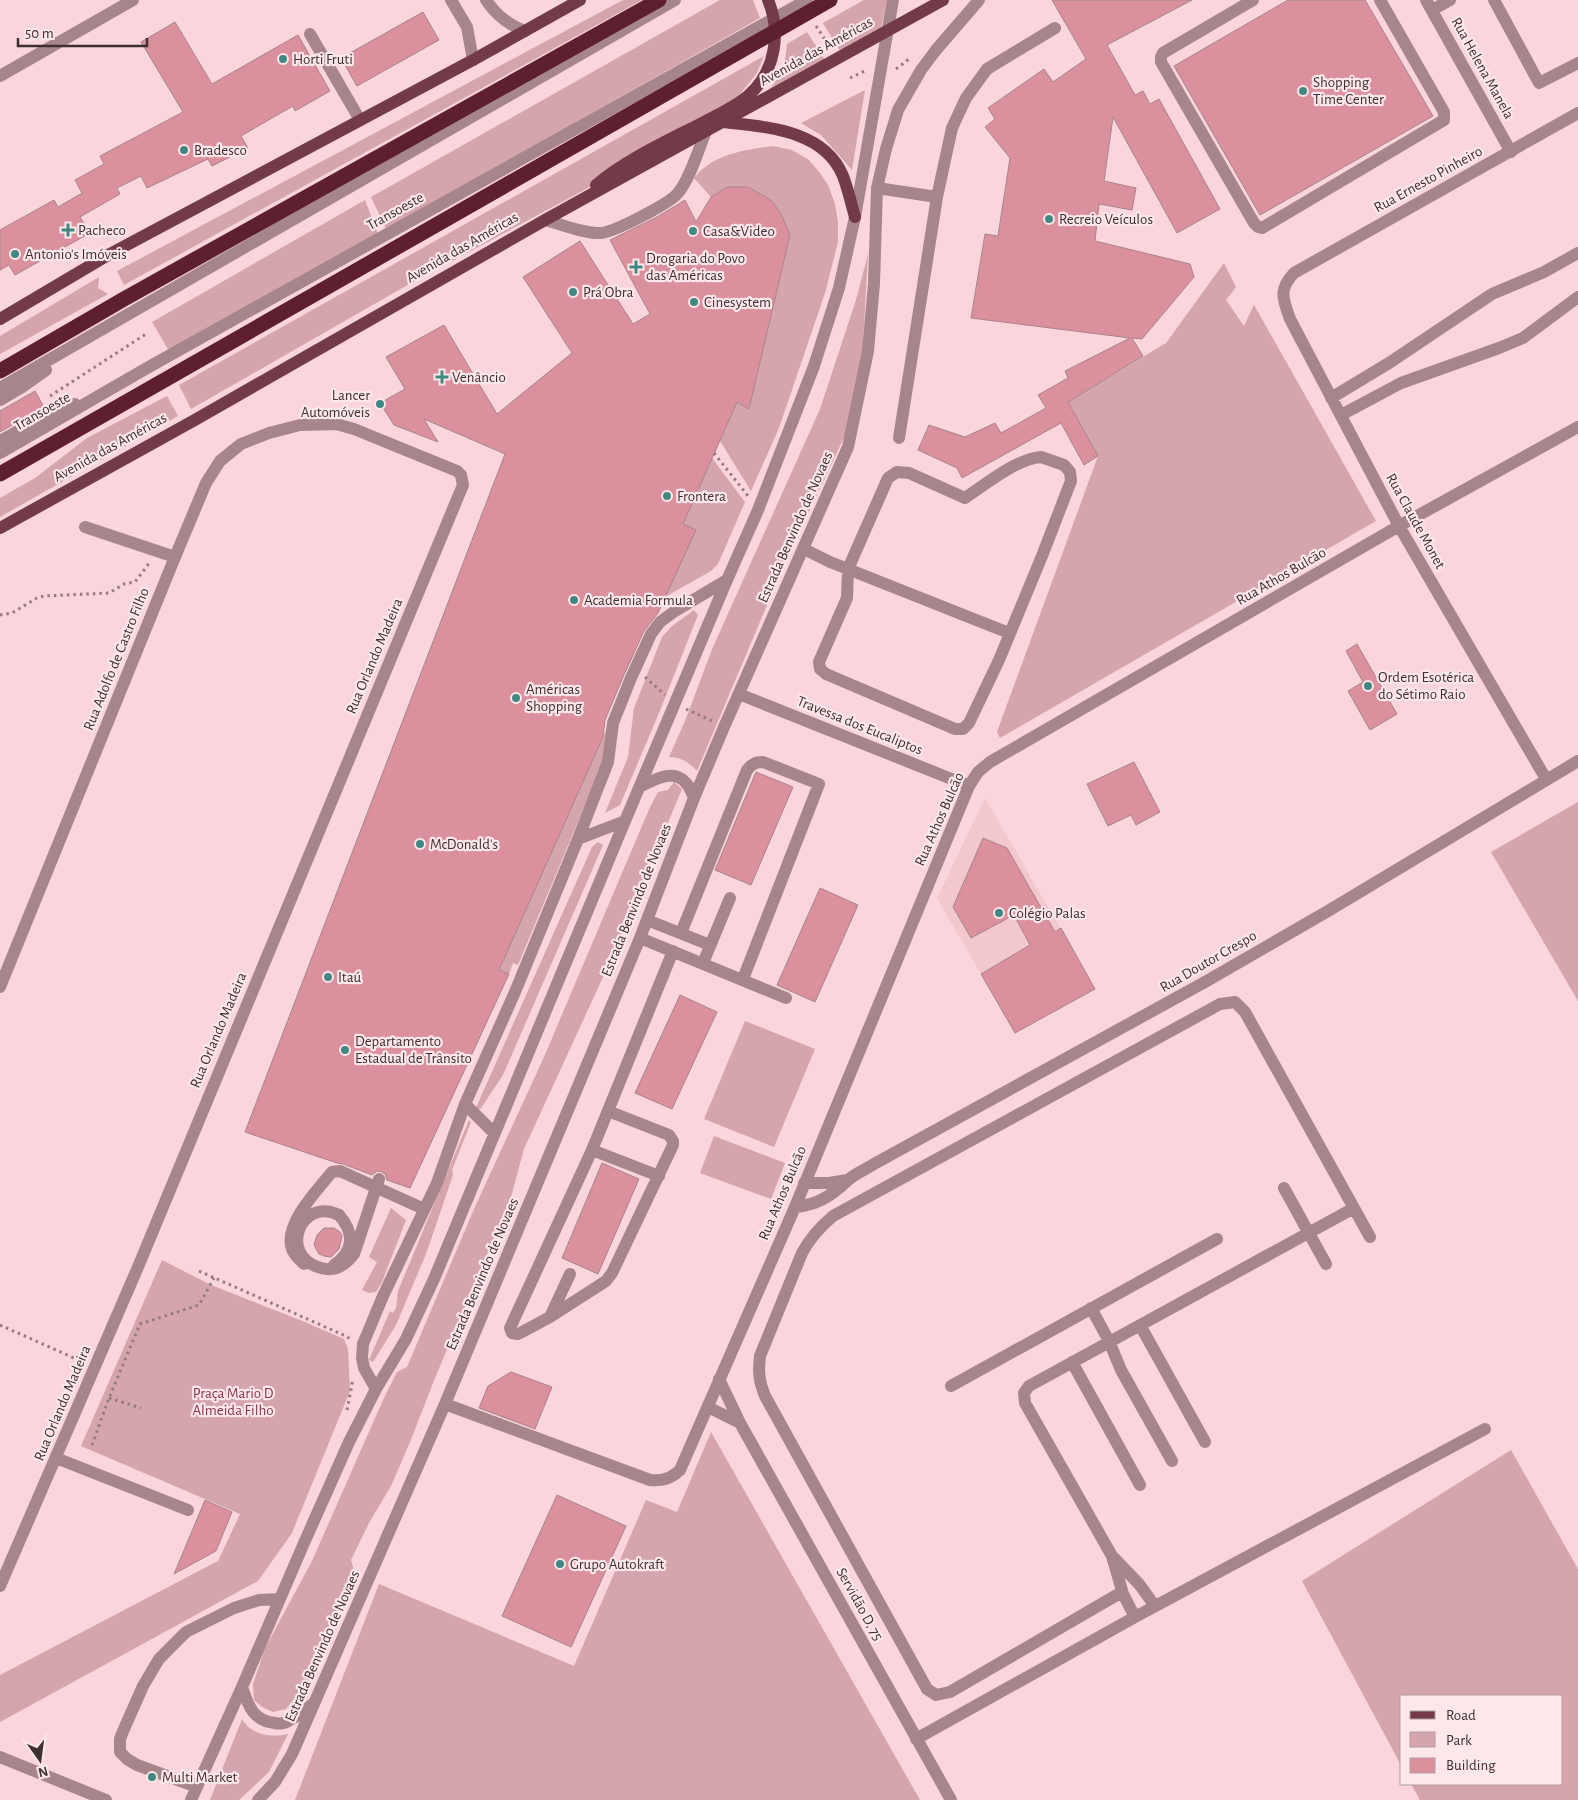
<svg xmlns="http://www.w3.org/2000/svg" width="1578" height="1800" viewBox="0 0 1578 1800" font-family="'Alegreya Sans',sans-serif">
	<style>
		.built { fill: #f3c7ce }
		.green { fill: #d4a5ac }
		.building { fill: #db909e; stroke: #a7858b }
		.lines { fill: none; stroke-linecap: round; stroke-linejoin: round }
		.path { stroke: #947b7f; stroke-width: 3; stroke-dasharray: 2.5 4; stroke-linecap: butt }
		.minor { stroke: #a7868b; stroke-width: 12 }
		.major { stroke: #723b47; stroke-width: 12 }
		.highway { stroke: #5e1f2f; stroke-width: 15 }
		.minor-bridge { stroke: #a7868b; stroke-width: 12 }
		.poi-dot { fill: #428882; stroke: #fde7ea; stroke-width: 2 }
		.labels { text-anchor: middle; stroke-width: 4.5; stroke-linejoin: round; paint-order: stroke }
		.street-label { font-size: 15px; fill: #3e3032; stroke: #fde7ea }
		.poi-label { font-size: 15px; fill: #3e3032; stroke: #fde7ea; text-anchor: start }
		.park-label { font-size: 15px; fill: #8c334a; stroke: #fde7ea }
	</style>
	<rect width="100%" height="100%" fill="#fad5db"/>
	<path class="built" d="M 985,798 L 1095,989 L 1015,1033 L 937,898 Z"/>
	<path class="green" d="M 623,0 L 642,0 L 124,285 L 117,271 Z
		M 720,0 L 753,0 L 760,18 L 386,229 L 371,197 Z
		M 864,0 L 887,0 L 881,29 L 840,51 L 823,23 Z
		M 807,32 L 825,60 L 766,94 C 781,75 785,68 787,44 Z
		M 764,56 L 757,73 L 737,98 L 601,181 L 404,287 L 191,409 L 179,385 Z
		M 865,90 L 852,170 L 821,135 L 801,123 Z
		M 773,146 L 792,150 L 809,160 L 820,173 L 828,185 L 835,204 L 838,222 L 838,242 L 825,293 L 779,428 L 751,491 L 720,441 L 737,402 L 749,408 L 790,235 L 781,214 L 771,200 L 748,187 L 727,187 L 711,197 L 694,178 C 713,154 744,150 773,146 Z
		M 365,200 L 378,234 L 169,351 L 152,322 Z
		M 868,254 L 862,363 L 848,429 L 784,565 L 697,771 C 689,763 682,757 669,757 L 685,721 L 713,647 L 820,409 L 856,300 Z
		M 1224,263 L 1236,287 L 1226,300 L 1244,326 L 1254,305 L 1376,521 L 1000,738 L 997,732 L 1098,456 L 1068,402 L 1166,343 Z
		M 99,277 L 98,288 L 108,294 L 0,354 L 0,336 Z
		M 167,396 L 178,416 L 0,517 L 0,498 L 35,478 L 87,438 Z
		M 712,458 L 745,502 L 718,564 L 711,571 L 665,597 L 695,530 L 683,524 Z
		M 694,610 L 698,615 L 659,713 L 620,805 L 605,813 L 628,757 L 634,708 L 662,637 L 672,626 Z
		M 609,724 L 608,750 L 518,965 L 513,963 L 509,974 L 499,970 Z
		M 674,782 L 682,789 L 609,964 L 524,1149 L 511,1197 L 435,1378 L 410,1442 L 391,1486 L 370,1521 L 351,1560 L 357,1582 L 323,1637 L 321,1657 L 311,1678 L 286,1709 L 273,1712 L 262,1707 L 254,1700 L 253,1684 L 265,1648 L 312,1561 L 383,1400 L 397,1372 L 407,1367 L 474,1209 L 544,1057 L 650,807 L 658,792 L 668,790 Z
		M 1578,802 L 1578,1001 L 1491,852 Z
		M 598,842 L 603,845 L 503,1075 L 481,1108 L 476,1112 L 475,1110 L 592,847 Z
		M 745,1021 L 815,1049 L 774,1147 L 704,1119 Z
		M 469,1120 L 471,1122 L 452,1170 L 453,1175 L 426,1254 L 396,1325 L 373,1362 L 369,1360 L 390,1311 L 393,1313 L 396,1308 L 398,1291 Z
		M 714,1136 L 785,1163 L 771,1199 L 700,1173 Z
		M 391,1208 L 406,1220 L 382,1282 L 376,1292 L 369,1293 L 362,1290 L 377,1262 L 369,1257 Z
		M 162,1260 L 211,1285 L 305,1322 L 344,1339 L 348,1349 L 350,1391 L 292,1533 L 258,1581 L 0,1722 L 0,1675 L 218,1561 L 240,1514 L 81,1446 Z
		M 711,1432 L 920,1800 L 295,1800 L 379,1584 L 574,1666 L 646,1500 L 677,1512 Z
		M 1511,1450 L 1578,1569 L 1578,1800 L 1420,1800 L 1411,1784 L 1562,1784 L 1562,1696 L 1402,1696 L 1402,1767 L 1302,1581 Z
		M 242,1719 C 251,1735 271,1738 288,1734 L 269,1772 L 239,1800 L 210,1800 Z"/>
	<path class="building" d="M 1052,0 L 1192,0 L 1107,45 L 1135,95 L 1143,91 L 1150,104 L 1159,99 L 1220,209 L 1177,233 L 1113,117 L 1104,181 L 1136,188 L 1132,210 L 1099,204 L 1095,241 L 1190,264 L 1194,277 L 1142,339 L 1132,338 L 1143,356 L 1068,402 L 1098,456 L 1084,465 L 1061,423 L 962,478 L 957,468 L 918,450 L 929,425 L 965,437 L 995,423 L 1001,433 L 1046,408 L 1038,395 L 1068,378 L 1065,371 L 1130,338 L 971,318 L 985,234 L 998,236 L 1010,158 L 985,127 L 995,119 L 988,108 L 1044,69 L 1053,82 L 1086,59 Z
		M 1288,0 L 1365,0 L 1433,116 L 1260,215 L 1174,66 Z
		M 423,12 L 439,40 L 357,86 L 341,58 Z
		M 175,22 L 212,84 L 298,35 L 330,91 L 295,111 L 293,106 L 241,136 L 248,148 L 212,166 L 208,159 L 147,188 L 141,176 L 117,188 L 120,194 L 80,217 L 90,233 L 15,275 L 9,265 L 0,270 L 0,230 L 54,200 L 58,207 L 82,193 L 75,180 L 104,164 L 100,156 L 183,112 L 141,42 Z
		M 727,187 L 748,187 L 771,200 L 781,214 L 790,235 L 749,409 L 737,402 L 683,524 L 696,530 L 658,613 L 644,631 L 624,675 L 605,720 L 603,737 L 499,970 L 509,974 L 410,1188 L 387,1180 L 385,1174 L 382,1172 L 377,1171 L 372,1175 L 343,1164 L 337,1163 L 245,1132 L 505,454 L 424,419 L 438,442 L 394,425 L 380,403 L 405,389 L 386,357 L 444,325 L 497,414 L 572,353 L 523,277 L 580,241 L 633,324 L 650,314 L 610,240 L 657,217 L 685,200 L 696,222 L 711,197 Z
		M 35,391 L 44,407 L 0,432 L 0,411 Z
		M 1357,644 L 1397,714 L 1370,730 L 1348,691 L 1363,682 L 1346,651 Z
		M 1134,762 L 1160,812 L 1136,825 L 1131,815 L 1108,826 L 1087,784 Z
		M 756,772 L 793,787 L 751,885 L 715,870 Z
		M 983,838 L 1007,848 L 1055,932 L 1061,928 L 1095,989 L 1015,1033 L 981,974 L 1030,945 L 1014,915 L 971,938 L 953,907 Z
		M 820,888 L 858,905 L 815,1002 L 777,985 Z
		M 680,995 L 717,1012 L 672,1109 L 635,1093 Z
		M 602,1163 L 639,1179 L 598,1274 L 562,1258 Z
		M 324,1228 L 334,1228 L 340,1232 L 342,1236 L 339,1249 L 331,1257 L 324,1256 L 319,1254 L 314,1245 L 317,1235 Z
		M 511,1372 L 552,1387 L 535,1429 L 479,1408 L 488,1386 Z
		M 557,1495 L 626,1526 L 571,1647 L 502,1616 Z
		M 205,1500 L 232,1512 L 216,1551 L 174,1574 Z"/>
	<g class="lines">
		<path class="path" d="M 816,26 L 830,47
			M 896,69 L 909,59
			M 850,78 L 867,70
			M 50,396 L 146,334
			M 714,453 L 748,496
			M 0,615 L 12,613 L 37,598 L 44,596 L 109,593 L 124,584 L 135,582 L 150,562
			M 645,677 L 665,695
			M 686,709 L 712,721
			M 199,1271 L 348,1337 L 349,1341
			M 0,1325 L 83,1362
			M 109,1398 L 141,1408
			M 347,1410 L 353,1379
			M 92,1445 L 109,1398 L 140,1324 L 199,1305 L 214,1278"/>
		<path class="minor" d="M 451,0 L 467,27 L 473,60
			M 486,0 C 496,15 508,25 525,31
			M 1253,0 L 1163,53 L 1161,57 L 1161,62 L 1254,223 L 1258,227 L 1262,228 L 1444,120 L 1444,112 L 1380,0
			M 1426,0 L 1511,152
			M 1494,0 L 1539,83 L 1578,63
			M 1432,10 L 1450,0
			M 310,34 L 360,120
			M 0,76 L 133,0
			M 877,188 L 937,197
			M 545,220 C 561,224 584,234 601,233 C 614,232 669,204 678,193 C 690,179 699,148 706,131
			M 0,388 L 675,0
			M 1331,398 L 1389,363 L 1492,294 L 1544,272 L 1578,253
			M 0,400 L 22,387 L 46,370
			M 1341,415 L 1401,383 L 1499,348 L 1523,338 L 1578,297
			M 899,438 L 937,197 L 952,128 L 966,98 L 987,69 L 1055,28
			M 0,441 L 54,411 L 75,404
			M 0,453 L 147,368 L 807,0
			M 1041,457 L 1064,465 L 1070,472 L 1071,481 L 1042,556 L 999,660 L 969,723 L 963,729 L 955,729 L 826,674 L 820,669 L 819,662 L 847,598 L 848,569 L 888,478 L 897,472 L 909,473 L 965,498 C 986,484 1016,459 1041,457 Z
			M 85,527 L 175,557
			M 804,549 L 830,562 L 1009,633
			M 739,694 L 969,786
			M 1546,779 L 1399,526 L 1290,319 C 1283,299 1278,290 1294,273 L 1578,113
			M 641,786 C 654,780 674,768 686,783 C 690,787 692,793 694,798
			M 578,839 L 625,821
			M 647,920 L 710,945
			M 681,933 L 747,770 C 752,764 755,762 763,762 L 819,784 L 743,979
			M 640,938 L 786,998
			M 703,963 L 730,898
			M 0,987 L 175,557 L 206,483 L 220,461 L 241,444 L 269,433 L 300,425 L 336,424 L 354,429 L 457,471 L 461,475 L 463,485 L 138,1267 L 0,1586
			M 465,1104 L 494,1133
			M 608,1111 L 669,1135 L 673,1141 L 673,1145 L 612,1273 L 606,1281 L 550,1317 L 522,1332 L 518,1334 L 512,1333 L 510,1328 L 592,1150 L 673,951
			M 592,1150 L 659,1176
			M 804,1183 L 829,1183 L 848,1180
			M 1284,1188 L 1326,1264
			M 795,1207 C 817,1205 831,1196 847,1181 C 854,1174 865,1170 874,1164 L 1205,982 L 1328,911 L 1578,761
			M 304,1264 C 299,1259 294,1255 292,1249 C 283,1225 318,1189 332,1172 L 340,1171 L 424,1209
			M 334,1265 C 355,1251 354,1232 339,1215
			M 1091,1308 L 1109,1341 L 1121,1370 L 1172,1461
			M 550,1317 L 570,1274
			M 1140,1325 L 1205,1442
			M 1072,1362 L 1140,1485
			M 719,1379 L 740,1423 L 951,1800
			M 951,1386 L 1217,1239
			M 376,1389 L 364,1368 L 362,1358 L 363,1344 L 383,1296 L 437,1183 L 465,1104 L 515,992 L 578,839 L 608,762 L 613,723 L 631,678 L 651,634 L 660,622 L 675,611 L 727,580
			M 445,1404 L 650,1480 C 663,1481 670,1479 680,1470 L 795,1207 L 969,786 L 978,772 L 990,762 L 1399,526 L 1578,427
			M 708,1407 L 740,1423
			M 56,1458 L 188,1510
			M 1114,1558 L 1139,1584 L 1155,1606
			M 1122,1592 L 950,1692 L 936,1695 L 927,1689 L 765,1396 C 759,1382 758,1371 760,1356 L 802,1253 C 810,1238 820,1227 833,1216 L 1220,1004 L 1235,1002 L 1245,1012 L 1370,1237
			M 1135,1617 L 1123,1594 L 1112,1556 L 1025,1403 L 1024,1393 L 1029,1386 L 1354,1208
			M 242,1687 C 248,1705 253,1721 275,1723 C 280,1724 286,1723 290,1720 C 298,1716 306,1709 313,1704
			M 916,1739 L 1135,1617 L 1485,1429
			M 0,1757 L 106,1800
			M 197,1787 L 137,1765 L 127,1759 L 120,1752 L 120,1739 L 124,1729 L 143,1686 L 159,1659 L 186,1632 L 234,1608 L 259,1600 L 280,1599
			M 191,1800 L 242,1687 L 304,1543 L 349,1442 L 376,1389 L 406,1339 L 434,1279 L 625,821 L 727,580 L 758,510 L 814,366 L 839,288 L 855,217 L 893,0
			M 258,1800 L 275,1782 L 292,1754 L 445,1404 L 640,938 L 694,798 L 724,727 L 848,447 L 868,351 L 874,284 L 877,188 L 886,149 L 898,110 L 921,70 L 936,50 L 979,0"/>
		<path class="major" d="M 723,122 C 765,127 824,129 843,176 C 848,189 851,203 855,217
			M 596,185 C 627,159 667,141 704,122 C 719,114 737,106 749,95 C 776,71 781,31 768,0
			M 0,319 L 108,255 L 473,60 L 580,0
			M 0,528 L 193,421 L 545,220 L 943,0"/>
		<path class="highway" d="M 0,371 L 124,299 L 659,0
			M 0,474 L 830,0"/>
		<path class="minor-bridge" d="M 339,1215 C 299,1196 278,1257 321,1268 C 335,1272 345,1266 354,1254 L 379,1179"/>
	</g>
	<g class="poi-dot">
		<circle cx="283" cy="59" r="5"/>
		<circle cx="1303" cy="91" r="5"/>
		<circle cx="184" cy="150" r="5"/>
		<circle cx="1049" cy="219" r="5"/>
		<path d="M65.5 222.5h5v5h5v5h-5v5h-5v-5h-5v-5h5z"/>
		<circle cx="693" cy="231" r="5"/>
		<circle cx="15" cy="254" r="5"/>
		<path d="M633.5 259.5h5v5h5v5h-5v5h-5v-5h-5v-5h5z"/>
		<circle cx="573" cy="292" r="5"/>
		<circle cx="694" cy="302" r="5"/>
		<path d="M439.5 369.5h5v5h5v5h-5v5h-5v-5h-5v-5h5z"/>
		<circle cx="380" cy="404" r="5"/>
		<circle cx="667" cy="496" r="5"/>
		<circle cx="574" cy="600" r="5"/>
		<circle cx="1368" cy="686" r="5"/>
		<circle cx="516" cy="698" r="5"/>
		<circle cx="420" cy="844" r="5"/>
		<circle cx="999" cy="913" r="5"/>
		<circle cx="328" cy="977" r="5"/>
		<circle cx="345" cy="1050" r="5"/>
		<circle cx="560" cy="1564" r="5"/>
		<circle cx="152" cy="1777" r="5"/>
	</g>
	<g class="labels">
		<g class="street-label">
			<text transform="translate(816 51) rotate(-29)" y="5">Avenida das Américas</text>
			<text transform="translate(1483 68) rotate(61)" y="5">Rua Helena Manela</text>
			<text transform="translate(1428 179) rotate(-29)" y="5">Rua Ernesto Pinheiro</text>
			<text transform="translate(395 211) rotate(-29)" y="5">Transoeste</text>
			<text transform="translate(462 247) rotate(-30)" y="5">Avenida das Américas</text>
			<text transform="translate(42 411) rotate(-30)" y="5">Transoeste</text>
			<text transform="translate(110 447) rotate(-29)" y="5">Avenida das Américas</text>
			<text transform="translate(1416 521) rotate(61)" y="5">Rua Claude Monet</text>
			<text transform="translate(795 527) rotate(-66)" y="5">Estrada Benvindo de Novaes</text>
			<text transform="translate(1281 576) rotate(-30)" y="5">Rua Athos Bulcão</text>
			<text transform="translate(374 656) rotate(-67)" y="5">Rua Orlando Madeira</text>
			<text transform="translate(116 659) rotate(-68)" y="5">Rua Adolfo de Castro Filho</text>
			<text transform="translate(860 725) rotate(22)" y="5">Travessa dos Eucaliptos</text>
			<text transform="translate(939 819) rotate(-66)" y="5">Rua Athos Bulcão</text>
			<text transform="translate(636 900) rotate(-68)" y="5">Estrada Benvindo de Novaes</text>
			<text transform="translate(1208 961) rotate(-30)" y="5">Rua Doutor Crespo</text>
			<text transform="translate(218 1030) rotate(-67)" y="5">Rua Orlando Madeira</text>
			<text transform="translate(782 1193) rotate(-67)" y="5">Rua Athos Bulcão</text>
			<text transform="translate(482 1274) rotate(-67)" y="5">Estrada Benvindo de Novaes</text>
			<text transform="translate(62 1403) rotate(-67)" y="5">Rua Orlando Madeira</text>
			<text transform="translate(860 1604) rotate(61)" y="5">Servidão D, 75</text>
			<text transform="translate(322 1646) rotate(-66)" y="5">Estrada Benvindo de Novaes</text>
		</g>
		<g class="poi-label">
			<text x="293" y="64">Horti Fruti</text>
			<text x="1313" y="87">Shopping<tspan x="1313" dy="17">Time Center</tspan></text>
			<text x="194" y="155">Bradesco</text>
			<text x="1059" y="224">Recreio Veículos</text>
			<text x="78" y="235">Pacheco</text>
			<text x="703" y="236">Casa&amp;Video</text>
			<text x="25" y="259">Antonio's Imóveis</text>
			<text x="646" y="263">Drogaria do Povo<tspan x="646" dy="17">das Américas</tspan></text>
			<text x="583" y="297">Prá Obra</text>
			<text x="704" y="307">Cinesystem</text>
			<text x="452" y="382">Venâncio</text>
			<text x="370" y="400" text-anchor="end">Lancer<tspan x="370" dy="17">Automóveis</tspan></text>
			<text x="677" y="501">Frontera</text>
			<text x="584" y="605">Academia Formula</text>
			<text x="1378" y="682">Ordem Esotérica<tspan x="1378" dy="17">do Sétimo Raio</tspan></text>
			<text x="526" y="694">Américas<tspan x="526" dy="17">Shopping</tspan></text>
			<text x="430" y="849">McDonald's</text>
			<text x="1009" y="918">Colégio Palas</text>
			<text x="338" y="982">Itaú</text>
			<text x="355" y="1046">Departamento<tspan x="355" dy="17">Estadual de Trânsito</tspan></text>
			<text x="570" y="1569">Grupo Autokraft</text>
			<text x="162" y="1782">Multi Market</text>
		</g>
		<g class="park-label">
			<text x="233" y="1398">Praça Mario D<tspan x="233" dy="17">Almeida Filho</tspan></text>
		</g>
	</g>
	<rect x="1400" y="1695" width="162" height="90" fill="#fde7ea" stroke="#b19ea0"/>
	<rect x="1410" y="1711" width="25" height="8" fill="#723b47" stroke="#b19ea0"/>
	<text x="1446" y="1720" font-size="15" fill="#3e3032">Road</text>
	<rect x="1410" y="1732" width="25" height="15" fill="#d4a5ac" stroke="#b19ea0"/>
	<text x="1446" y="1745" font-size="15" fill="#3e3032">Park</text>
	<rect x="1410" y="1758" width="25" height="15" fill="#db909e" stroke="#b19ea0"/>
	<text x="1446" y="1770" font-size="15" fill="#3e3032">Building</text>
	<g transform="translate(40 1760) rotate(166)" stroke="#fde7ea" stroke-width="4" paint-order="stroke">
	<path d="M0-4L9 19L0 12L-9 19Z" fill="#3e3032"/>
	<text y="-8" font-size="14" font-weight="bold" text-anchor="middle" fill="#3e3032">N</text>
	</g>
	<path d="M18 38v8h129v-8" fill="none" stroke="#3e3032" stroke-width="2.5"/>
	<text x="25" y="38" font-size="15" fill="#3e3032" stroke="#fde7ea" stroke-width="4" paint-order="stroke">50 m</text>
</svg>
